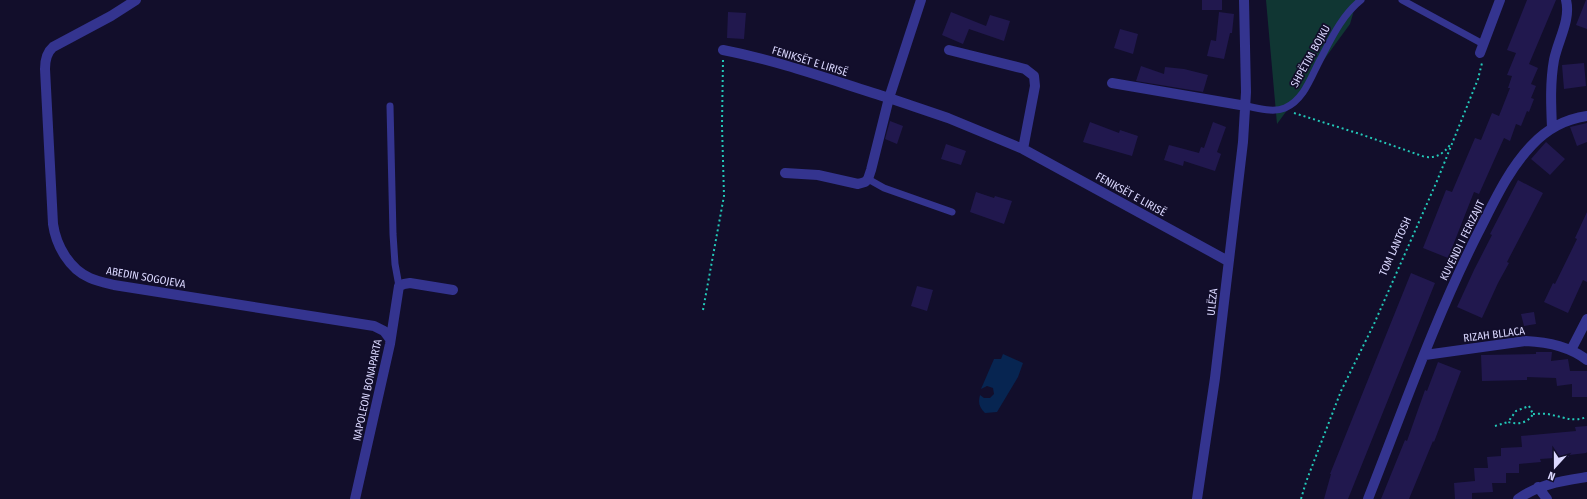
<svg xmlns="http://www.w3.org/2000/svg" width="1587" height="499" viewBox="0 0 1587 499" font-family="'Fira Sans Condensed',sans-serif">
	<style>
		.green { fill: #103633 }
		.water { fill: #072551 }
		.building { fill: #21184e }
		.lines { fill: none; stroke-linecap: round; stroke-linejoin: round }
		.path { stroke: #23c8b8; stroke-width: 2; stroke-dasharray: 2 3; stroke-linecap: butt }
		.service { stroke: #34348f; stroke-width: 7 }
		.minor { stroke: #34348f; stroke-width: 10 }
		.labels { text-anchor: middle; stroke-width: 3.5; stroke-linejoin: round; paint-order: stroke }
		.street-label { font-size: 11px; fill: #dbd8ff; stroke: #120e2b }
	</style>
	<rect width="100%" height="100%" fill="#120e2b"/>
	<path class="green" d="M 1266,0 L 1357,0 L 1350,24 L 1277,124 Z"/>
	<path class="water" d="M 1003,354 L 1023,363 L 1018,377 L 997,412 L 985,413 C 979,407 978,403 980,395 L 984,398 L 990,398 L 994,394 L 993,388 L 987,386 L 981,389 L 994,359 L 1001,359 Z"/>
	<path class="building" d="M 1202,0 L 1222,0 L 1222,10 L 1202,10 Z
		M 1527,0 L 1556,0 L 1529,64 L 1538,68 L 1531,84 L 1536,86 L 1531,98 L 1534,99 L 1529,112 L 1527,111 L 1521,126 L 1516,124 L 1510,141 L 1504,138 L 1479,194 L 1474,192 L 1448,258 L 1423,248 L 1446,190 L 1452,192 L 1475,138 L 1481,140 L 1492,113 L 1499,116 L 1510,88 L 1508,88 L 1512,76 L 1507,75 L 1516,53 L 1507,50 Z
		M 1586,0 L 1587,0 L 1587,29 L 1576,25 Z
		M 728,12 L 746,13 L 744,39 L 727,38 Z
		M 951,12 L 986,26 L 990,15 L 1010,21 L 1004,41 L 969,29 L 963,44 L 942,35 Z
		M 1219,12 L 1234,14 L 1232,33 L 1230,33 L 1224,59 L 1207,56 L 1211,40 L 1216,41 Z
		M 1120,29 L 1138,34 L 1133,54 L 1114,48 Z
		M 1584,63 L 1586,86 L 1564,89 L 1562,65 Z
		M 1141,66 L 1164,74 L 1165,67 L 1184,69 L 1208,75 L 1203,92 L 1136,81 Z
		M 890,121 L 903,126 L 897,144 L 885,139 Z
		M 1090,122 L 1119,133 L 1120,130 L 1138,136 L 1132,156 L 1083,142 Z
		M 1213,122 L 1226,127 L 1217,152 L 1221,154 L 1215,171 L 1184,161 L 1183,166 L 1164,160 L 1169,145 L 1199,153 L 1201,147 L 1204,148 Z
		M 1587,123 L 1587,142 L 1577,146 L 1570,127 Z
		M 1546,142 L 1565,159 L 1550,175 L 1531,159 Z
		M 946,144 L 966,151 L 961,165 L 941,159 Z
		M 1518,180 L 1543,193 L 1507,262 L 1509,263 L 1498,283 L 1482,318 L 1457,307 L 1474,270 L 1492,235 L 1490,234 Z
		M 976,192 L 994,198 L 995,196 L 1012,201 L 1004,224 L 970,212 Z
		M 1587,212 L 1587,282 L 1583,280 L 1568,313 L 1544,302 L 1553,283 L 1555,284 L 1577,239 L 1575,238 Z
		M 1411,273 L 1435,283 L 1348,499 L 1324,499 L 1331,474 L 1330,474 Z
		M 917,286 L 933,290 L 927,311 L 911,306 Z
		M 1534,312 L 1536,324 L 1524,326 L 1521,314 Z
		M 1536,352 L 1552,352 L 1551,361 L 1568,359 L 1570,371 L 1587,371 L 1587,397 L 1572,397 L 1572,384 L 1557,386 L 1556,378 L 1527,377 L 1527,380 L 1482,381 L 1481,355 L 1536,354 Z
		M 1438,362 L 1461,371 L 1434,442 L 1433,441 L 1409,499 L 1381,499 L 1405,440 L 1407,441 L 1425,390 L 1427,391 Z
		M 1587,426 L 1587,452 L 1586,453 L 1569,455 L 1569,457 L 1540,459 L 1541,462 L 1519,464 L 1519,473 L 1506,473 L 1506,483 L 1492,483 L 1493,492 L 1472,493 L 1472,499 L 1455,499 L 1454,483 L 1475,481 L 1474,468 L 1488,468 L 1487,457 L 1501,456 L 1501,448 L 1522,447 L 1521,436 L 1576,431 L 1575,427 Z"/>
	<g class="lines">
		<path class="path" d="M 1294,113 L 1360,134 L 1425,157 C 1437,158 1443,154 1450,145
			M 703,310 L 724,196 L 722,125 L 723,59
			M 1529,406 L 1533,414 C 1528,423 1518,425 1508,422 L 1516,411 Z
			M 1533,414 C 1539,414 1546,413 1552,415 C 1567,418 1572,422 1587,417
			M 1495,426 L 1508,422
			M 1301,499 L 1306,482 L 1341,391 L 1374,324 L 1437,181 L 1478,79 L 1482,63"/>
		<path class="service" d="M 1402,0 L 1483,44
			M 390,106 L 393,234 L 395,264 L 399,286
			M 1246,106 C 1258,108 1273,113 1285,108 C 1304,100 1311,77 1320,60 C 1331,39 1342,15 1361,0
			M 868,179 L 884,188 L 952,212"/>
		<path class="minor" d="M 136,0 L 111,16 L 53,47 C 46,53 45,61 45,69 L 53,224 C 56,245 69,269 90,278 C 97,281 106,283 114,285 L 374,326 L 384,331 L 390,339
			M 921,0 L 889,98 L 948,118 L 1023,149 L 1228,261
			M 723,50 C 780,61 834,81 889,98 L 871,170 L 868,179 L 865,182 L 858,184 L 818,175 L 785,173
			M 949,50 L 1025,69 L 1034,76 L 1035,86 L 1023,149
			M 1480,53 L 1500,0
			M 1112,83 L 1246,106
			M 1552,128 C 1551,105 1550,82 1554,60 C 1558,40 1571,20 1566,0
			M 1571,350 L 1587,319
			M 1425,355 L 1526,341 C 1548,342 1569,346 1587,360
			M 1538,487 L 1547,499
			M 355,499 L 390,344 L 399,286 L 404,284 L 410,283 L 453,290
			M 1197,499 L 1215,378 L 1243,142 L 1246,92 L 1244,0
			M 1368,499 C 1403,410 1435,318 1478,233 C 1494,202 1508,170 1532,145 C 1547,129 1566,119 1587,116
			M 1518,499 C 1539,484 1562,481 1587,477"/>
	</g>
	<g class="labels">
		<g class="street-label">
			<text transform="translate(1310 56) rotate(-61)" y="4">SHPËTIM BOJKU</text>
			<text transform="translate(810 61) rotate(17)" y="4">FENIKSËT E LIRISË</text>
			<text transform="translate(1131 194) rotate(29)" y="4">FENIKSËT E LIRISË</text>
			<text transform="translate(1462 240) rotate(-64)" y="4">KUVENDI I FERIZAJIT</text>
			<text transform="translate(1395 246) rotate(-66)" y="4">TOM LANTOSH</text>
			<text transform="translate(146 277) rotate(10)" y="4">ABEDIN SOGOJEVA</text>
			<text transform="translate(1212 302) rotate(-84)" y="4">ULËZA</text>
			<text transform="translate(1494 334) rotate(-7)" y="4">RIZAH BLLACA</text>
			<text transform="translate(367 390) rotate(-78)" y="4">NAPOLEON BONAPARTA</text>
		</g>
	</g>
	<g transform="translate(1555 467) rotate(201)" stroke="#120e2b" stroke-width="3" paint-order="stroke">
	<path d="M0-3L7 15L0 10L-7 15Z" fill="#dbd8ff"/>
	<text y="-6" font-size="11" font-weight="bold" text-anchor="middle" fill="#dbd8ff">N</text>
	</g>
</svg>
